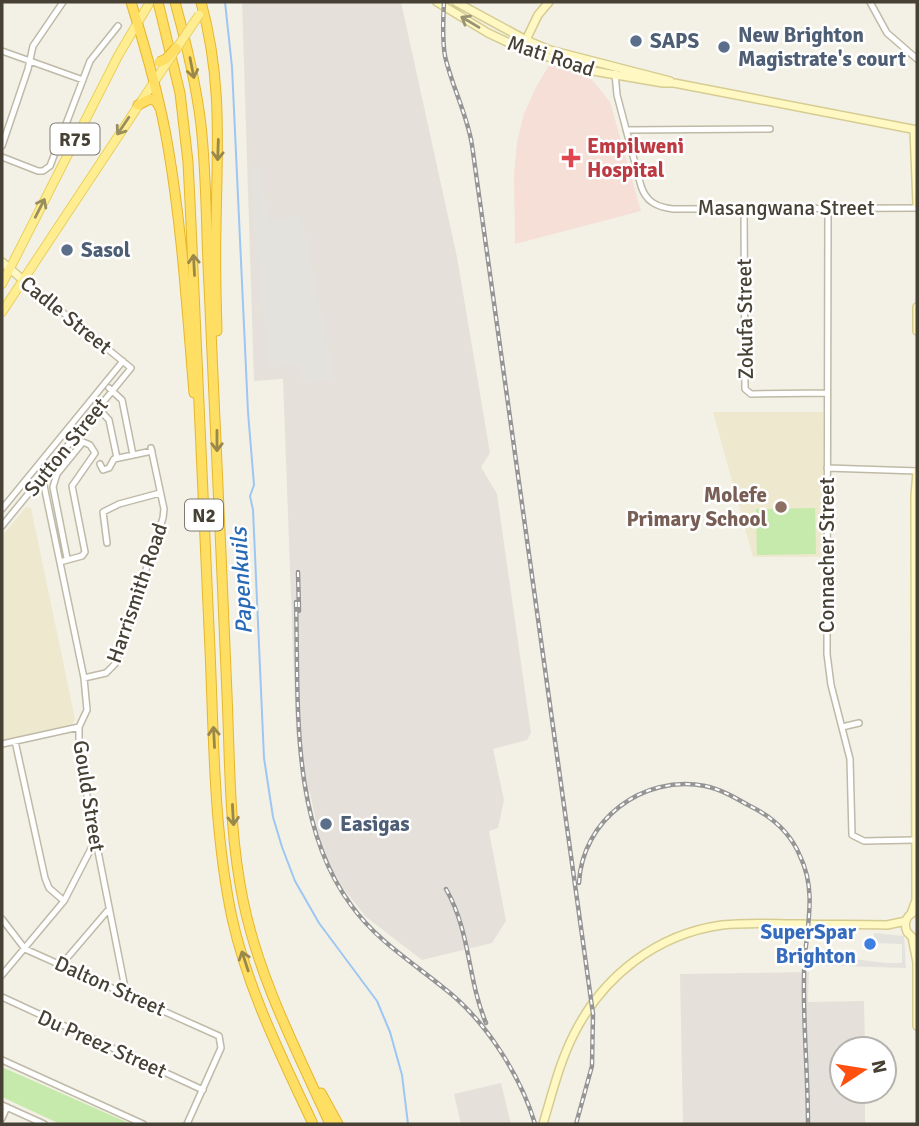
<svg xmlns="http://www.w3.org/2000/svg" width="919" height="1126" viewBox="0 0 919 1126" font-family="Signika,sans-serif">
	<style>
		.industrial { fill: #e5e1da }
		.education { fill: #ede8ce }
		.medical { fill: #f5dfd7 }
		.green { fill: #c6eaab }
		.parking { fill: #e4e2dd }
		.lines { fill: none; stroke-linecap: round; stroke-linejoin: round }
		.stream { stroke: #9dc6f4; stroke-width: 2 }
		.street-casing { stroke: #bfbaa7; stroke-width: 8 }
		.secondary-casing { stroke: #d6cc92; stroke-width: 10 }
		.primary-casing { stroke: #e9d05d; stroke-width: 10 }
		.highway-casing { stroke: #e5b72d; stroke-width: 11 }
		.street { stroke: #fff; stroke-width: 5 }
		.secondary { stroke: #fff8c3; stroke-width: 7 }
		.primary { stroke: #ffed92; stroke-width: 8 }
		.highway { stroke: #ffde64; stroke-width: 9 }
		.rail-casing { stroke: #959595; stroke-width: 4.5 }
		.rail { stroke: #fff; stroke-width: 2; stroke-dasharray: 5; stroke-linecap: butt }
		.primary-bridge-casing { stroke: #e9d05d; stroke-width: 10; stroke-linecap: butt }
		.highway-bridge-casing { stroke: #e5b72d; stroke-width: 11; stroke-linecap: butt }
		.primary-bridge { stroke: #ffed92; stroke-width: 8 }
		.highway-bridge { stroke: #ffde64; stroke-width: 9 }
		.oneway { stroke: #999374 }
		.oneway2 { stroke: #99884a }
		.oneway3 { stroke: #998e5e }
		.service-dot { fill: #5c6f8a; stroke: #fff; stroke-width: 2.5 }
		.health-dot { fill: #e0444e; stroke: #fff; stroke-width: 2.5 }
		.education-dot { fill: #8d6e63; stroke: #fff; stroke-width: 2.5 }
		.shop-dot { fill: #3f7fe0; stroke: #fff; stroke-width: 2.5 }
		.labels { text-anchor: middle; stroke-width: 5; stroke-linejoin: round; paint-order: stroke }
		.shield { fill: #fff; stroke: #7e7a71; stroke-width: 2 }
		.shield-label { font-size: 19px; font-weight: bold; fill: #464134 }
		.service-label { font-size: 21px; font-weight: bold; fill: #4e5e75; stroke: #fff; text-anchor: start }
		.street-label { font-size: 21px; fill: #464134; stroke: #fff }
		.health-label { font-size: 21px; font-weight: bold; fill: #be3a42; stroke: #fff; text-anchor: start }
		.education-label { font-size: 21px; font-weight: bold; fill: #785e54; stroke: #fff; text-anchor: end }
		.shop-label { font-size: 21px; font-weight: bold; fill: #366cbe; stroke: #fff; text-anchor: end }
		.water-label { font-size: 23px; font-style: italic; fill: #286ab7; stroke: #fff }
	</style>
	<rect width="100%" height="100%" fill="#f3f1e5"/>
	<path class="industrial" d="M 242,2 L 401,2 L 457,257 L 490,453 L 481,467 L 497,494 L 531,733 L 527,740 L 493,749 L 504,800 L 498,828 L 489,831 L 506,921 L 492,943 L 422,960 L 366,917 L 343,888 L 328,861 L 318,831 L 310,793 L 304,794 L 296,732 L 283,379 L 254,381 Z
		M 809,972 L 808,1002 L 864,1001 L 865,1049 L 842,1049 L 842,1091 L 865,1091 L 865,1124 L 683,1124 L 680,974 Z
		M 501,1083 L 511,1124 L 461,1124 L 454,1094 Z"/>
	<path class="education" d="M 713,412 L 823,412 L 823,557 L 753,557 Z
		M 26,507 L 31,508 L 75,719 L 72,725 L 2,740 L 2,536 Z"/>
	<path class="medical" d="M 550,64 L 589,76 L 610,102 L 641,211 L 515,244 L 514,174 L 517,142 L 524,114 L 536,87 Z"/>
	<path class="green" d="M 815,508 L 816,554 L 757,555 L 756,509 Z
		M 2,1067 L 131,1124 L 60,1124 L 2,1097 Z"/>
	<path class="parking" d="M 257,167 L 269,221 L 301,215 L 334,378 L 304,384 L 300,363 L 270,368 L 253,218 L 252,168 Z
		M 874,933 L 904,936 L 906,968 L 812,965 L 812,954 L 886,963 L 902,963 L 902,944 L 874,943 Z"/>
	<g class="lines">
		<path class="stream" d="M 225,2 L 232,67 L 248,412 L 254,485 L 250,496 L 253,510 L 264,758 L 273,817 L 282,847 L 295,881 L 319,923 L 377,1001 L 390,1032 L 402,1075 L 408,1124"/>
		<g class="street-casing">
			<path id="street" d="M 870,2 L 887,33 L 917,59
				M 2,51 L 83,80
				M 615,73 L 617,95 L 641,186 C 646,202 657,207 673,209 L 917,208
				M 626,130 L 770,129
				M 2,146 L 28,69 L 33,46 L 63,2
				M 2,157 L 38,171 L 43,171 L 50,166 L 90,61 L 118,26
				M 744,208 L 745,389 L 751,394 L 827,393
				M 828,208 L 827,654 L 831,685 L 850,759 L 852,835 L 864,841 L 915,840
				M 109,388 L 122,400 L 133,455
				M 98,408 L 109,420 L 117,458
				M 100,464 L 103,470 L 109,468 L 114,459 L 152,451
				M 827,468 L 917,471
				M 42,476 L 84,678 L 87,710 L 79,727 L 79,755 L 126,993
				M 2,509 L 123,361
				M 2,526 L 131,368 L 23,280
				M 107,543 L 103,512 L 119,504 L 160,493
				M 67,558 L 53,487 L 57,474 L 83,442
				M 60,562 L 82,556 L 85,552 L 72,486 L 95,453 L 90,445 L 83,442
				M 84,678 L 106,673 L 115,664 L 163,518 L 164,509 L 151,448
				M 842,727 L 859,723
				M 15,741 L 45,878 L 49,888 L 64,901
				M 2,744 L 79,727
				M 2,919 L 25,949 L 219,1036 L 221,1048 L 187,1124
				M 62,964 L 109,909
				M 2,975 L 64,901 L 95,841
				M 2,997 L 203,1090
				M 2,1060 L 143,1124
				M 2,1105 L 44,1124
				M 2,1118 L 7,1107"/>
		</g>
		<g class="secondary-casing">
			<path id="secondary" d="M 437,2 L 488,33 L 522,49 L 593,71 L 663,83 L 674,83 L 917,130
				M 456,2 L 526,40 L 550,50 L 670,81
				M 525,42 L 538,15 L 549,2
				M 914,130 L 917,204
				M 2,262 L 23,280
				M 917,307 L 917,331
				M 911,914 L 916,900 L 915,496 L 917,472
				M 912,937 L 917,962 L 917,1026
				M 913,938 L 907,932 C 903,922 907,914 917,911
				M 543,1124 C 552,1094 560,1061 574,1034 C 603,976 657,934 722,925 C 748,922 775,924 802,924 C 830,925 858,924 887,925 L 906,921"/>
		</g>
		<g class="primary-casing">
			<path id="primary" d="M 2,284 L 118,56 L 150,2
				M 2,312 L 162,70"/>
		</g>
		<g class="highway-casing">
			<path id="highway" d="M 131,2 C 146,50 160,98 168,147 C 182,228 187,311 194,393
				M 158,2 L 180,93 L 188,162 C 196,317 202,472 209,628 C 214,724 212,823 232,918 C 248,990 282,1058 313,1124
				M 175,2 C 186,42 196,83 201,125 C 207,179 206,233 209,286 C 216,422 221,558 227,694 C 230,762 229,832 243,900 C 259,979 297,1051 330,1124
				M 201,2 C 223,81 217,149 216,229 C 215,263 216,297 217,331
				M 138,105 L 150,99 L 156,101 L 160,108
				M 321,1093 L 338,1124"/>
		</g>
		<use href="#street" class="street"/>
		<use href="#secondary" class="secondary"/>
		<use href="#primary" class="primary"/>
		<use href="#highway" class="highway"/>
		<g class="rail-casing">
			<path id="rail" d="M 444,2 C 443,20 442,38 445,56 C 452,87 467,114 472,145 L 593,1014 L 592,1066 L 576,1124
				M 298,572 L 299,611
				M 296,602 C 299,701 289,821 351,905 C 376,940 412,962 445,989 C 485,1020 521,1076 535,1124
				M 579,883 C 582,820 643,774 705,786 C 720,789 734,797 748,805 C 771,816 790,832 800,856 C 819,895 804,934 804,976 C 803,1025 808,1075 808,1124
				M 446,889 C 471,933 467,978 486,1023"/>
		</g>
		<use href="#rail" class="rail"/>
		<g class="primary-bridge-casing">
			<path id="primary-bridge" d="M 162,70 L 199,15"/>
		</g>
		<g class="highway-bridge-casing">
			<path id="highway-bridge" d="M 159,62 L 166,59 L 176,48"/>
		</g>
		<use href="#primary-bridge" class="primary-bridge"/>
		<use href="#highway-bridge" class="highway-bridge"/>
	</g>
	<defs><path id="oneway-shaft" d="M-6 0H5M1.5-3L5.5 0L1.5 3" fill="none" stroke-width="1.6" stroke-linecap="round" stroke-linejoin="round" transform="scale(1.75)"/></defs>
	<use class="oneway" href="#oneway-shaft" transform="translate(470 22) rotate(-149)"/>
	<g class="oneway2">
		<use href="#oneway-shaft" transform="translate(192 68) rotate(79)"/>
		<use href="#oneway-shaft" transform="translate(218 150) rotate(92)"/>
		<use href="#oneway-shaft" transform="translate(194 265) rotate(-93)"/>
		<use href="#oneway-shaft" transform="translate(217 441) rotate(90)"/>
		<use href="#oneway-shaft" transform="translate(214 737) rotate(-93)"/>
		<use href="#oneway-shaft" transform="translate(233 815) rotate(87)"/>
		<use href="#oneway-shaft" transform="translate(245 961) rotate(-108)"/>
	</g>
	<g class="oneway3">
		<use href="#oneway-shaft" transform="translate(123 126) rotate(124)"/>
		<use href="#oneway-shaft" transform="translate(40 208) rotate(-63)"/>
	</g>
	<g class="service-dot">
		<circle cx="636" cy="41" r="7"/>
		<circle cx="724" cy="47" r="7"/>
		<circle cx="67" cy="250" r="7"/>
		<circle cx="326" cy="824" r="7"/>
	</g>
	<path class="health-dot" d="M567.5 147.5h7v7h7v7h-7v7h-7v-7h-7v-7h7z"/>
	<circle class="education-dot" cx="781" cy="507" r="7"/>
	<circle class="shop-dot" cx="870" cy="944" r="7"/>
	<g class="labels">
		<g class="shield">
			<rect x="50.5" y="123.5" width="49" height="31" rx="5"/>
			<rect x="185" y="499.5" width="38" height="31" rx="5"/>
		</g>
		<g class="shield-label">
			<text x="75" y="146">R75</text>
			<text x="204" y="522">N2</text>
		</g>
		<g class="service-label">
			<text x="738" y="42">New Brighton<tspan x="738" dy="24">Magistrate's court</tspan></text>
			<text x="650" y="48">SAPS</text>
			<text x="81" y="257">Sasol</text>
			<text x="340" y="831">Easigas</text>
		</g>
		<g class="street-label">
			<text transform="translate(551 56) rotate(18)" y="7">Mati Road</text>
			<text x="786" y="215">Masangwana Street</text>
			<text transform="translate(66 315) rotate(39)" y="7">Cadle Street</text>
			<text transform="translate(745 319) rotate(-91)" y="7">Zokufa Street</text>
			<text transform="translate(66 447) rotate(-51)" y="7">Sutton Street</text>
			<text transform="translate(827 555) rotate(-90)" y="7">Connacher Street</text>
			<text transform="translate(137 593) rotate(-71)" y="7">Harrismith Road</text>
			<text transform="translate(89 796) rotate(81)" y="7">Gould Street</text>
			<text transform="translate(110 986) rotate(24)" y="7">Dalton Street</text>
			<text transform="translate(102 1044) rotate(24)" y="7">Du Preez Street</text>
		</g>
		<g class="health-label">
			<text x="587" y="153">Empilweni<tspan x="587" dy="24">Hospital</tspan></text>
		</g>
		<g class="education-label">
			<text x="767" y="502">Molefe<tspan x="767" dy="24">Primary School</tspan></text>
		</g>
		<g class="shop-label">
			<text x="856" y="939">SuperSpar<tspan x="856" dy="24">Brighton</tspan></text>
		</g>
		<g class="water-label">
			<text transform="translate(241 581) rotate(-93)" y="8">Papenkuils</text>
		</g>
	</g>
	<rect width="919" height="1126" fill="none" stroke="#464134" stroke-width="7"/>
	<g transform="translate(863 1070) rotate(78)"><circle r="33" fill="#ffffff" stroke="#b5b3ae" stroke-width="2"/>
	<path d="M0-5L12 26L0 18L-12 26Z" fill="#ff5010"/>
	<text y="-10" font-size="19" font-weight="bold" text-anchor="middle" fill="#464134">N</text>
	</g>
</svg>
